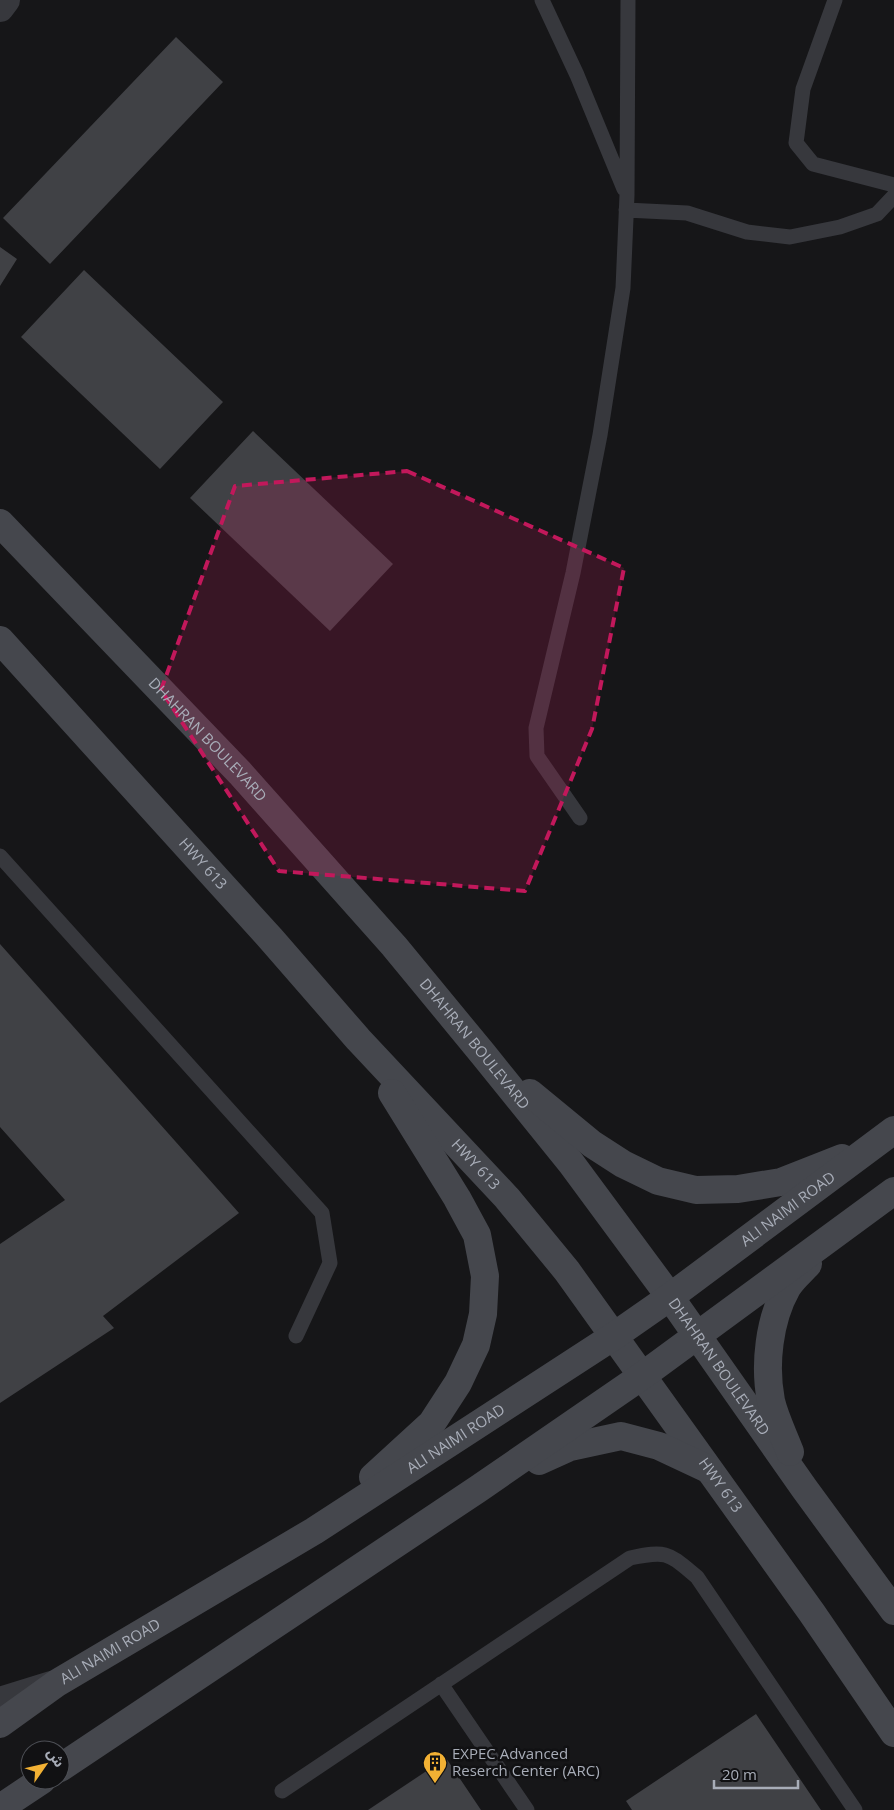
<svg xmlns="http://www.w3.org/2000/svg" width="894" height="1810" viewBox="0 0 894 1810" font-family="'Open Sans','Noto Sans Arabic',sans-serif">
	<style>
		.building { fill: #404145 }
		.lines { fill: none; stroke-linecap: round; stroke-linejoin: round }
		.service { stroke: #37383d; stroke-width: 15 }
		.minor { stroke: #37383d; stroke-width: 28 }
		.secondary { stroke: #45474d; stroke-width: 28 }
		.marked { fill: #c2185b; fill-opacity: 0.2; stroke: #c2185b; stroke-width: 4; stroke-dasharray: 10 6; stroke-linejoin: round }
		.labels { text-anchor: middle; stroke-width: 5; stroke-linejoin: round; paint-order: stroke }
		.street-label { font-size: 15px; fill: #a8adb8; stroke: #111113 }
		.poi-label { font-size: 15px; fill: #a8adb8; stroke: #111113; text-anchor: start }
	</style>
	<rect width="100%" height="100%" fill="#161618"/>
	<path class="building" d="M 176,37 L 223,82 L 50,264 L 3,218 Z
		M 0,247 L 17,259 L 0,286 Z
		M 84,270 L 223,402 L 160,469 L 21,337 Z
		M 253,431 L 393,564 L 330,631 L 190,498 Z
		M 0,944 L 239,1213 L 103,1316 L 114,1328 L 0,1403 L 0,1244 L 65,1200 L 0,1127 Z
		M 756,1714 L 821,1810 L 632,1810 L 626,1801 Z
		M 446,1758 L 481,1810 L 368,1810 Z"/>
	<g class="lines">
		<path class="service" d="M 542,0 L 577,75 L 624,189
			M 835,0 L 803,89 L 796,143 L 813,164 L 894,185
			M 626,210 L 687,213 L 747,232 L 790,237 L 840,227 L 877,214 L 894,196
			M 580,818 L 537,756 L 536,728 L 573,573 L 600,435 L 623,288 L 627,195 L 628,0
			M 0,856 L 322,1213 L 330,1263 L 296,1336
			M 441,1684 L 527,1810
			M 282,1791 L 630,1558 C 668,1550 668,1553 697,1577 L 855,1810"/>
		<path class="minor" d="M 0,8 L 6,0
			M 0,1701 L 51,1685"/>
		<g class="secondary">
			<path id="s1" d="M 0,523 L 240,773 L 394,946 L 483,1054 L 571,1163 L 670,1297 L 804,1488 L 894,1611"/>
			<path id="s2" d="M 0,640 L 271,939 L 358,1039 L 507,1198 L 567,1271 L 812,1613 L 894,1733"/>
			<path d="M 530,1093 L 592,1144 L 623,1164 L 658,1181 L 696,1190 L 738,1189 L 781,1182 L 842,1158"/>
			<path d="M 790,1452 C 784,1436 775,1418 771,1401 C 764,1365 769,1320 787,1288 C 792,1279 801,1272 808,1264"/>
			<path d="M 539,1461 L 570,1447 L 621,1436 L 659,1446 L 708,1469"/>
			<path d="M 373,1477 L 432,1423 L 458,1383 L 476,1345 L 483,1314 L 485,1276 L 477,1235 L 457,1198 L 392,1093"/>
			<path id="s3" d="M 0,1724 L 57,1683 L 314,1531 L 614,1336 L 670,1297 L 894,1130"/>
			<path d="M 60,1768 L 478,1489 L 642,1376 L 894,1191"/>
			<path d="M 0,1808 L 42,1780"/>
		</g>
	</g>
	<path class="marked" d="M 407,471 L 624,568 L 592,729 L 525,891 L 279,871 L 161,690 L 235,486 Z"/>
	<defs>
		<g id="building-pin" transform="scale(1.25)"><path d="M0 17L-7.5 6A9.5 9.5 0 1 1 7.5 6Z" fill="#f2b134" stroke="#111113"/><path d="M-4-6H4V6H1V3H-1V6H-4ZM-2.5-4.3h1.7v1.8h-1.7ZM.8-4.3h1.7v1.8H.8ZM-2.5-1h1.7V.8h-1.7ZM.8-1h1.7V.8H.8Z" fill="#111"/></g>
	</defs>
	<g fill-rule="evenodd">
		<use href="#building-pin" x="435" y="1763"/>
	</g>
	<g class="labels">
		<g class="street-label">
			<text dy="5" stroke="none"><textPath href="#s1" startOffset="300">DHAHRAN BOULEVARD</textPath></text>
			<text dy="5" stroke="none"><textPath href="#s2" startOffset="302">HWY 613</textPath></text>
			<text dy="5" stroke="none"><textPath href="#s1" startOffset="705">DHAHRAN BOULEVARD</textPath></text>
			<text dy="5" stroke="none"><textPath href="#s2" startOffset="708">HWY 613</textPath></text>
			<text dy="5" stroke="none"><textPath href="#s3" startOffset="942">ALI NAIMI ROAD</textPath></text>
			<text dy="5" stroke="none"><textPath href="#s1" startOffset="1110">DHAHRAN BOULEVARD</textPath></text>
			<text dy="5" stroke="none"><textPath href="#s3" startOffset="538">ALI NAIMI ROAD</textPath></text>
			<text dy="5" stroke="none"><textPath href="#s2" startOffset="1112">HWY 613</textPath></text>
			<text dy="5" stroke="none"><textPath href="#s3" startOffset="132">ALI NAIMI ROAD</textPath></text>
		</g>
		<g class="poi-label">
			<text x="452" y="1759">EXPEC Advanced<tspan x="452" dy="17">Reserch Center (ARC)</tspan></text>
		</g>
	</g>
	<g transform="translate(45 1765) rotate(56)"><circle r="24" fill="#111113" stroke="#4d4f55"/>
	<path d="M0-4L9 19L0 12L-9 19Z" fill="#f2b134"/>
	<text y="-8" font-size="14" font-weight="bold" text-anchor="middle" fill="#a8adb8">ش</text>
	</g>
	<path d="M714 1780v8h84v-8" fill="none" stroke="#a8adb8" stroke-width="2.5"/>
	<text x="722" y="1780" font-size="15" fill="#a8adb8" stroke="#111113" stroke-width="4" paint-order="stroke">20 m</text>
</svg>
